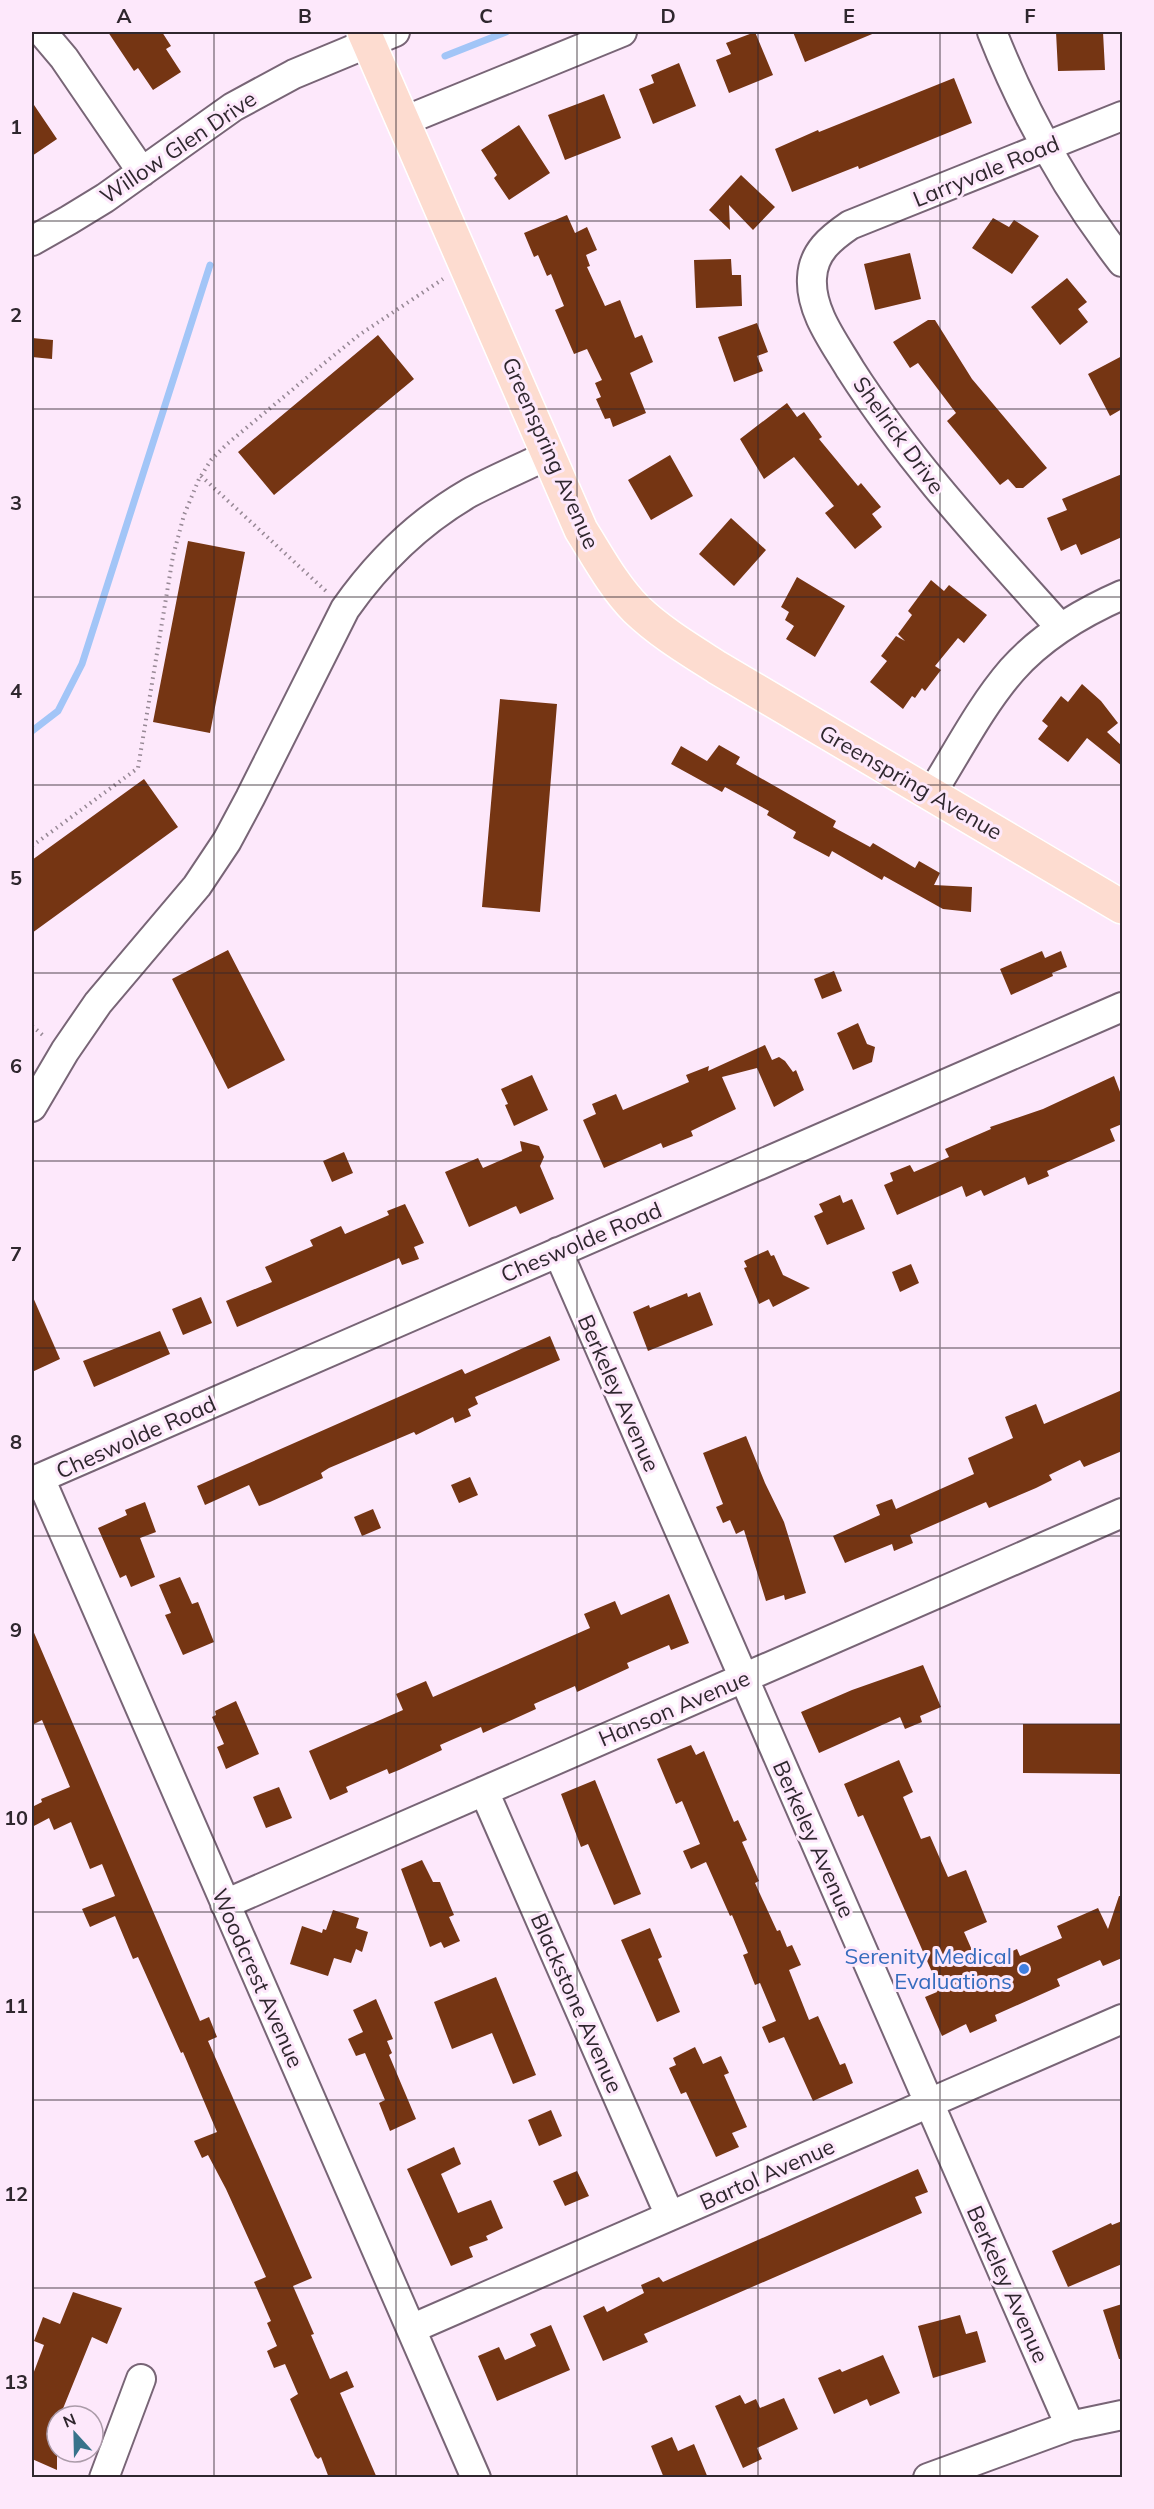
<svg xmlns="http://www.w3.org/2000/svg" width="1154" height="2509" viewBox="0 0 1154 2509" font-family="Mulish,sans-serif">
	<style>
		.lines { fill: none; stroke-linecap: round; stroke-linejoin: round }
		.stream { stroke: #a2c5f7; stroke-width: 7 }
		.building { fill: #753513 }
		.minor-casing { stroke: #786576; stroke-width: 32 }
		.major-casing { stroke: #fff; stroke-width: 36 }
		.path { stroke: #978895; stroke-width: 4; stroke-dasharray: 1.5 4.5; stroke-linecap: butt }
		.minor { stroke: #fff; stroke-width: 28 }
		.major { stroke: #fddcd0; stroke-width: 33 }
		.grid { fill: none; stroke: #2f272e; stroke-width: 1.5; stroke-opacity: 0.55 }
		.shop-dot { fill: #3f7fe0; stroke: #fde8fb; stroke-width: 2 }
		.labels { text-anchor: middle; stroke-width: 6; stroke-linejoin: round; paint-order: stroke }
		.street-label { font-size: 22px; fill: #2f272e; stroke: #fde8fb }
		.shop-label { font-size: 22px; fill: #366cbe; stroke: #fde8fb; text-anchor: end }
		.neatline { fill: none; stroke: #2f272e; stroke-width: 2 }
		.grid-label { font-size: 20px; text-anchor: middle; font-weight: bold; fill: #2f272e }
	</style>
	<rect width="100%" height="100%" fill="#fde8fb"/>
	<g class="lines">
		<path class="stream" d="M 445,56 L 506,32
			M 32,731 L 58,711 L 82,664 L 210,265"/>
	</g>
	<path class="building" d="M 108,32 L 162,32 L 171,46 L 166,49 L 181,72 L 153,90 L 138,68 L 134,71 Z
		M 755,32 L 773,75 L 729,93 L 716,60 L 731,54 L 726,43 Z
		M 793,32 L 877,32 L 805,62 Z
		M 1056,32 L 1103,32 L 1105,70 L 1058,71 Z
		M 679,63 L 696,106 L 653,124 L 639,89 L 654,83 L 651,75 Z
		M 954,78 L 972,123 L 859,169 L 858,166 L 792,192 L 775,149 L 818,130 L 819,132 Z
		M 604,94 L 621,138 L 565,160 L 548,115 Z
		M 32,102 L 57,139 L 32,156 Z
		M 519,125 L 550,173 L 509,200 L 494,178 L 497,175 L 481,150 Z
		M 741,175 L 775,207 L 753,230 L 729,205 L 730,230 L 709,210 Z
		M 567,215 L 575,233 L 587,227 L 597,250 L 586,255 L 590,266 L 587,267 L 605,306 L 620,300 L 635,338 L 642,335 L 653,362 L 630,373 L 646,413 L 613,427 L 610,418 L 605,419 L 596,399 L 601,397 L 595,383 L 602,380 L 587,349 L 574,354 L 555,310 L 564,306 L 551,274 L 547,276 L 538,255 L 534,257 L 524,233 Z
		M 993,218 L 1009,227 L 1014,220 L 1039,236 L 1012,274 L 972,248 Z
		M 910,253 L 921,299 L 875,310 L 864,264 Z
		M 731,259 L 732,275 L 741,275 L 742,306 L 696,308 L 694,260 Z
		M 1067,278 L 1087,302 L 1078,309 L 1088,322 L 1060,345 L 1031,307 Z
		M 928,320 L 935,320 L 972,379 L 1047,468 L 1023,488 L 1016,488 L 1008,479 L 1000,485 L 947,421 L 956,413 L 918,363 L 910,368 L 893,342 Z
		M 757,323 L 768,352 L 757,356 L 763,371 L 734,382 L 718,337 Z
		M 378,335 L 414,379 L 274,495 L 238,452 Z
		M 32,338 L 53,340 L 52,359 L 32,357 Z
		M 1122,356 L 1122,409 L 1110,416 L 1088,374 Z
		M 787,403 L 797,417 L 804,412 L 822,437 L 819,439 L 858,486 L 861,483 L 881,507 L 872,514 L 882,527 L 855,549 L 825,513 L 834,506 L 794,457 L 764,479 L 740,439 Z
		M 670,455 L 693,496 L 651,520 L 628,480 Z
		M 1122,474 L 1122,537 L 1081,555 L 1076,544 L 1061,551 L 1047,518 L 1067,510 L 1062,499 Z
		M 731,518 L 766,550 L 734,586 L 699,554 Z
		M 188,541 L 245,552 L 210,733 L 153,722 Z
		M 797,577 L 845,606 L 815,657 L 786,639 L 794,626 L 785,620 L 789,612 L 781,607 Z
		M 931,580 L 944,591 L 949,585 L 987,615 L 964,643 L 958,638 L 935,666 L 941,670 L 925,691 L 922,688 L 915,698 L 912,696 L 903,709 L 870,682 L 887,661 L 881,656 L 896,636 L 905,641 L 898,634 L 912,615 L 908,611 Z
		M 1082,684 L 1101,701 L 1118,723 L 1107,732 L 1122,746 L 1122,766 L 1087,738 L 1068,762 L 1038,739 L 1048,726 L 1042,721 L 1061,696 L 1068,702 Z
		M 500,699 L 557,704 L 540,912 L 482,907 Z
		M 719,745 L 740,757 L 736,764 L 836,821 L 833,827 L 870,847 L 873,843 L 915,868 L 919,861 L 940,873 L 934,885 L 972,887 L 971,912 L 943,909 L 884,876 L 882,880 L 832,851 L 829,857 L 793,838 L 796,832 L 767,815 L 769,811 L 725,787 L 722,792 L 671,764 L 681,746 L 707,761 Z
		M 144,779 L 178,827 L 32,933 L 32,860 Z
		M 228,950 L 285,1060 L 228,1089 L 172,979 Z
		M 1042,951 L 1045,958 L 1061,951 L 1067,967 L 1052,973 L 1053,976 L 1011,995 L 1000,969 Z
		M 834,971 L 842,991 L 822,999 L 814,979 Z
		M 858,1023 L 867,1044 L 875,1047 L 872,1062 L 853,1070 L 837,1033 Z
		M 765,1045 L 772,1060 L 779,1057 L 785,1061 L 793,1072 L 796,1070 L 804,1090 L 774,1107 L 757,1068 L 722,1077 L 736,1109 L 691,1131 L 693,1136 L 663,1148 L 661,1143 L 604,1168 L 583,1120 L 596,1114 L 592,1104 L 616,1094 L 623,1110 L 689,1082 L 686,1075 L 709,1066 L 708,1071 Z
		M 532,1075 L 548,1110 L 514,1126 L 505,1105 L 508,1104 L 501,1089 Z
		M 1114,1076 L 1122,1097 L 1122,1124 L 1110,1129 L 1115,1141 L 1047,1171 L 1049,1176 L 1028,1185 L 1025,1177 L 984,1196 L 981,1190 L 966,1197 L 962,1186 L 897,1215 L 884,1185 L 893,1181 L 890,1173 L 910,1165 L 914,1172 L 949,1157 L 945,1149 L 991,1129 L 990,1127 L 1043,1109 Z
		M 520,1141 L 539,1146 L 544,1157 L 540,1166 L 554,1199 L 520,1214 L 516,1206 L 469,1227 L 445,1172 L 478,1158 L 483,1168 L 522,1151 Z
		M 344,1152 L 353,1173 L 332,1182 L 323,1161 Z
		M 840,1195 L 843,1203 L 852,1199 L 865,1229 L 827,1245 L 814,1216 L 823,1212 L 819,1204 Z
		M 405,1204 L 424,1243 L 414,1247 L 419,1259 L 402,1265 L 399,1258 L 237,1327 L 226,1301 L 272,1282 L 265,1267 L 313,1246 L 310,1240 L 341,1226 L 345,1234 L 389,1215 L 387,1211 Z
		M 768,1250 L 771,1256 L 774,1255 L 783,1275 L 810,1288 L 773,1307 L 769,1299 L 759,1304 L 744,1268 L 747,1267 L 744,1261 Z
		M 911,1264 L 919,1283 L 900,1292 L 892,1272 Z
		M 700,1292 L 713,1325 L 648,1351 L 633,1312 L 649,1305 L 650,1308 L 687,1293 L 688,1297 Z
		M 32,1295 L 60,1359 L 32,1372 Z
		M 201,1297 L 212,1323 L 183,1335 L 172,1309 Z
		M 160,1331 L 170,1354 L 94,1387 L 83,1361 Z
		M 550,1336 L 560,1360 L 475,1397 L 478,1404 L 468,1409 L 471,1416 L 455,1423 L 453,1417 L 416,1435 L 414,1432 L 329,1468 L 321,1473 L 323,1478 L 270,1502 L 259,1506 L 249,1485 L 205,1505 L 197,1486 L 462,1369 L 465,1374 Z
		M 1122,1390 L 1122,1451 L 1084,1467 L 1080,1460 L 1049,1475 L 1052,1480 L 1036,1488 L 989,1508 L 986,1502 L 910,1535 L 913,1543 L 894,1551 L 892,1544 L 845,1563 L 833,1536 L 880,1515 L 876,1505 L 892,1499 L 896,1509 L 974,1474 L 968,1458 L 1013,1438 L 1005,1417 L 1036,1404 L 1044,1424 Z
		M 746,1436 L 765,1483 L 784,1522 L 806,1593 L 785,1600 L 784,1595 L 766,1601 L 744,1530 L 736,1534 L 730,1520 L 723,1523 L 716,1507 L 723,1504 L 703,1453 Z
		M 470,1477 L 478,1495 L 459,1503 L 451,1485 Z
		M 145,1502 L 156,1532 L 140,1538 L 155,1577 L 131,1587 L 126,1575 L 120,1578 L 98,1528 L 127,1515 L 125,1510 Z
		M 373,1509 L 381,1528 L 362,1536 L 354,1517 Z
		M 180,1577 L 192,1604 L 198,1602 L 214,1642 L 183,1655 L 165,1615 L 171,1613 L 159,1585 Z
		M 669,1594 L 689,1643 L 671,1650 L 669,1645 L 627,1663 L 629,1668 L 577,1692 L 575,1686 L 534,1704 L 536,1709 L 483,1733 L 481,1727 L 440,1745 L 442,1750 L 399,1770 L 389,1774 L 387,1769 L 346,1787 L 348,1792 L 330,1800 L 309,1751 L 403,1710 L 396,1694 L 426,1681 L 433,1697 L 590,1628 L 584,1614 L 615,1601 L 621,1615 Z
		M 32,1628 L 200,2021 L 209,2017 L 217,2037 L 208,2041 L 312,2278 L 293,2286 L 314,2334 L 311,2335 L 330,2379 L 347,2371 L 354,2387 L 340,2393 L 377,2478 L 329,2478 L 321,2457 L 318,2459 L 315,2456 L 290,2399 L 298,2394 L 285,2364 L 274,2368 L 267,2351 L 277,2346 L 267,2323 L 271,2321 L 254,2282 L 266,2277 L 226,2189 L 208,2155 L 202,2158 L 194,2141 L 217,2132 L 183,2052 L 181,2053 L 138,1957 L 133,1959 L 115,1916 L 90,1927 L 82,1909 L 115,1896 L 102,1864 L 90,1869 L 71,1822 L 54,1830 L 49,1818 L 32,1827 L 32,1807 L 42,1802 L 41,1799 L 70,1787 L 42,1720 L 32,1725 Z
		M 923,1665 L 941,1707 L 920,1716 L 922,1722 L 905,1729 L 900,1717 L 819,1753 L 801,1712 L 852,1690 Z
		M 236,1701 L 259,1754 L 226,1769 L 217,1747 L 224,1744 L 212,1717 L 216,1715 L 215,1711 Z
		M 1023,1724 L 1122,1724 L 1122,1774 L 1023,1773 Z
		M 691,1745 L 696,1755 L 704,1751 L 734,1822 L 738,1820 L 747,1840 L 742,1842 L 759,1881 L 755,1883 L 777,1931 L 780,1930 L 787,1947 L 792,1945 L 801,1965 L 789,1970 L 809,2020 L 818,2016 L 840,2065 L 845,2063 L 853,2083 L 813,2101 L 784,2037 L 769,2043 L 762,2027 L 776,2021 L 760,1983 L 755,1985 L 743,1955 L 748,1953 L 732,1915 L 730,1916 L 706,1862 L 691,1869 L 683,1851 L 700,1844 L 682,1801 L 676,1804 L 657,1759 Z
		M 899,1760 L 913,1792 L 903,1797 L 921,1839 L 930,1836 L 948,1877 L 966,1870 L 987,1922 L 964,1932 L 979,1966 L 1017,1949 L 1020,1956 L 1062,1938 L 1057,1926 L 1098,1908 L 1108,1929 L 1119,1896 L 1122,1896 L 1122,1958 L 1103,1966 L 1100,1960 L 1057,1979 L 1060,1986 L 995,2015 L 997,2021 L 970,2033 L 966,2024 L 942,2036 L 925,1997 L 937,1992 L 932,1981 L 935,1979 L 863,1815 L 858,1817 L 844,1784 Z
		M 595,1780 L 641,1894 L 614,1905 L 588,1844 L 581,1847 L 561,1794 Z
		M 279,1787 L 292,1818 L 266,1828 L 253,1797 Z
		M 422,1860 L 433,1882 L 440,1882 L 454,1915 L 449,1917 L 460,1941 L 444,1948 L 441,1942 L 430,1947 L 401,1869 Z
		M 333,1910 L 359,1918 L 356,1928 L 368,1932 L 362,1952 L 356,1949 L 351,1963 L 334,1958 L 328,1976 L 290,1964 L 302,1926 L 322,1933 L 323,1929 L 326,1930 Z
		M 650,1928 L 662,1957 L 658,1959 L 680,2012 L 657,2022 L 621,1940 Z
		M 496,1977 L 536,2075 L 513,2084 L 492,2033 L 452,2049 L 434,2002 Z
		M 376,1999 L 393,2039 L 387,2041 L 392,2053 L 389,2055 L 416,2119 L 390,2131 L 379,2103 L 385,2100 L 365,2053 L 356,2056 L 348,2039 L 363,2032 L 353,2010 Z
		M 695,2047 L 703,2064 L 721,2056 L 729,2073 L 724,2075 L 747,2127 L 732,2133 L 739,2147 L 716,2157 L 686,2092 L 681,2094 L 669,2068 L 676,2065 L 673,2058 Z
		M 551,2110 L 562,2136 L 539,2146 L 528,2120 Z
		M 454,2147 L 461,2164 L 441,2174 L 458,2213 L 491,2200 L 503,2228 L 486,2236 L 488,2240 L 469,2247 L 473,2257 L 451,2266 L 407,2169 Z
		M 918,2169 L 928,2192 L 915,2197 L 922,2213 L 644,2334 L 648,2342 L 603,2361 L 583,2316 L 604,2306 L 607,2312 L 644,2293 L 641,2285 L 659,2277 L 663,2282 Z
		M 577,2171 L 589,2196 L 565,2206 L 553,2181 Z
		M 1122,2221 L 1122,2264 L 1068,2287 L 1052,2251 L 1111,2223 L 1112,2225 Z
		M 73,2292 L 122,2308 L 107,2344 L 92,2337 L 60,2416 L 57,2416 L 57,2470 L 32,2459 L 32,2377 L 44,2345 L 34,2341 L 43,2317 L 60,2324 Z
		M 1122,2304 L 1122,2359 L 1119,2359 L 1103,2310 Z
		M 960,2315 L 966,2334 L 977,2331 L 986,2362 L 933,2378 L 918,2326 Z
		M 551,2325 L 570,2370 L 497,2401 L 478,2356 L 499,2347 L 505,2360 L 536,2346 L 530,2334 Z
		M 883,2355 L 900,2393 L 870,2406 L 867,2399 L 834,2414 L 818,2378 L 840,2369 L 842,2372 Z
		M 740,2395 L 745,2404 L 756,2399 L 760,2408 L 784,2398 L 798,2429 L 757,2448 L 762,2459 L 743,2468 L 715,2406 Z
		M 672,2437 L 678,2451 L 694,2444 L 708,2478 L 664,2478 L 651,2446 Z"/>
	<g class="lines">
		<g class="minor-casing">
			<path id="minor" d="M 42,32 L 64,58 L 142,172
				M 992,32 C 1024,113 1069,193 1122,262
				M 404,121 L 622,32
				M 32,241 L 69,220 L 105,198 L 233,107 L 294,74 L 395,32
				M 1060,627 C 986,544 910,463 850,369 C 834,342 810,311 812,278 C 813,252 831,238 850,225 L 1122,116
				M 931,794 C 957,753 980,707 1012,670 C 1042,636 1081,613 1122,595
				M 32,1107 L 65,1051 L 98,1003 L 197,886 L 227,841 L 250,798 L 345,609 C 378,562 419,522 469,493 C 495,479 522,468 548,455
				M 558,1252 L 1070,2426
				M 484,1791 L 670,2216
				M 225,1904 L 1122,1513
				M 411,2329 L 1122,2019
				M 104,2478 L 141,2379
				M 476,2478 L 40,1478 L 1122,1007
				M 928,2478 L 1070,2426 L 1122,2415"/>
		</g>
		<g class="major-casing">
			<path id="major" d="M 364,32 L 581,530 C 598,557 614,587 636,609 C 661,633 690,650 718,668 L 1122,907"/>
		</g>
		<path class="path" d="M 201,476 L 328,593
			M 32,846 L 138,768 L 173,556 L 184,515 L 199,479 L 211,460 L 227,444 L 322,365 L 359,335 L 443,279
			M 32,1026 L 45,1037"/>
		<use href="#minor" class="minor"/>
		<use href="#major" class="major"/>
	</g>
	<path class="grid" d="M 214,32 L 214,2478M 396,32 L 396,2478M 577,32 L 577,2478M 758,32 L 758,2478M 940,32 L 940,2478M 32,221 L 1122,221M 32,409 L 1122,409M 32,597 L 1122,597M 32,785 L 1122,785M 32,973 L 1122,973M 32,1161 L 1122,1161M 32,1348 L 1122,1348M 32,1536 L 1122,1536M 32,1724 L 1122,1724M 32,1912 L 1122,1912M 32,2100 L 1122,2100M 32,2288 L 1122,2288"/>
	<circle class="shop-dot" cx="1024" cy="1969" r="6"/>
	<g class="labels">
		<g class="street-label">
			<text transform="translate(178 147) rotate(-34)" y="8">Willow Glen Drive</text>
			<text transform="translate(986 171) rotate(-22)" y="8">Larryvale Road</text>
			<text transform="translate(899 435) rotate(54)" y="8">Shelrick Drive</text>
			<text transform="translate(551 453) rotate(66)" y="8">Greenspring Avenue</text>
			<text transform="translate(911 782) rotate(30)" y="8">Greenspring Avenue</text>
			<text transform="translate(581 1242) rotate(-23)" y="8">Cheswolde Road</text>
			<text transform="translate(619 1393) rotate(66)" y="8">Berkeley Avenue</text>
			<text transform="translate(136 1437) rotate(-24)" y="8">Cheswolde Road</text>
			<text transform="translate(674 1708) rotate(-23)" y="8">Hanson Avenue</text>
			<text transform="translate(814 1839) rotate(66)" y="8">Berkeley Avenue</text>
			<text transform="translate(258 1978) rotate(66)" y="8">Woodcrest Avenue</text>
			<text transform="translate(577 2003) rotate(66)" y="8">Blackstone Avenue</text>
			<text transform="translate(767 2174) rotate(-24)" y="8">Bartol Avenue</text>
			<text transform="translate(1008 2284) rotate(66)" y="8">Berkeley Avenue</text>
		</g>
		<g class="shop-label">
			<text x="1012" y="1964">Serenity Medical<tspan x="1012" dy="25">Evaluations</tspan></text>
		</g>
	</g>
	<rect width="1154" height="2509" fill="none" stroke="#fde8fb" stroke-width="66"/>
	<g transform="translate(75 2434) rotate(338)"><circle r="28" fill="#fde8fb" stroke="#ab9ba9" stroke-width="1.5"/>
	<path d="M0-4.5L10 22L0 15L-10 22Z" fill="#38738b"/>
	<text y="-9" font-size="16" font-weight="bold" text-anchor="middle" fill="#2f272e">N</text>
	</g>
	<rect x="33" y="33" width="1088" height="2443" class="neatline"/>
	<g class="grid-label">
		<text x="124" y="23">A</text>
		<text x="305" y="23">B</text>
		<text x="486" y="23">C</text>
		<text x="668" y="23">D</text>
		<text x="849" y="23">E</text>
		<text x="1030" y="23">F</text>
		<text x="16" y="134">1</text>
		<text x="16" y="322">2</text>
		<text x="16" y="510">3</text>
		<text x="16" y="698">4</text>
		<text x="16" y="885">5</text>
		<text x="16" y="1073">6</text>
		<text x="16" y="1261">7</text>
		<text x="16" y="1449">8</text>
		<text x="16" y="1637">9</text>
		<text x="16" y="1825">10</text>
		<text x="16" y="2013">11</text>
		<text x="16" y="2201">12</text>
		<text x="16" y="2389">13</text>
	</g>
</svg>
